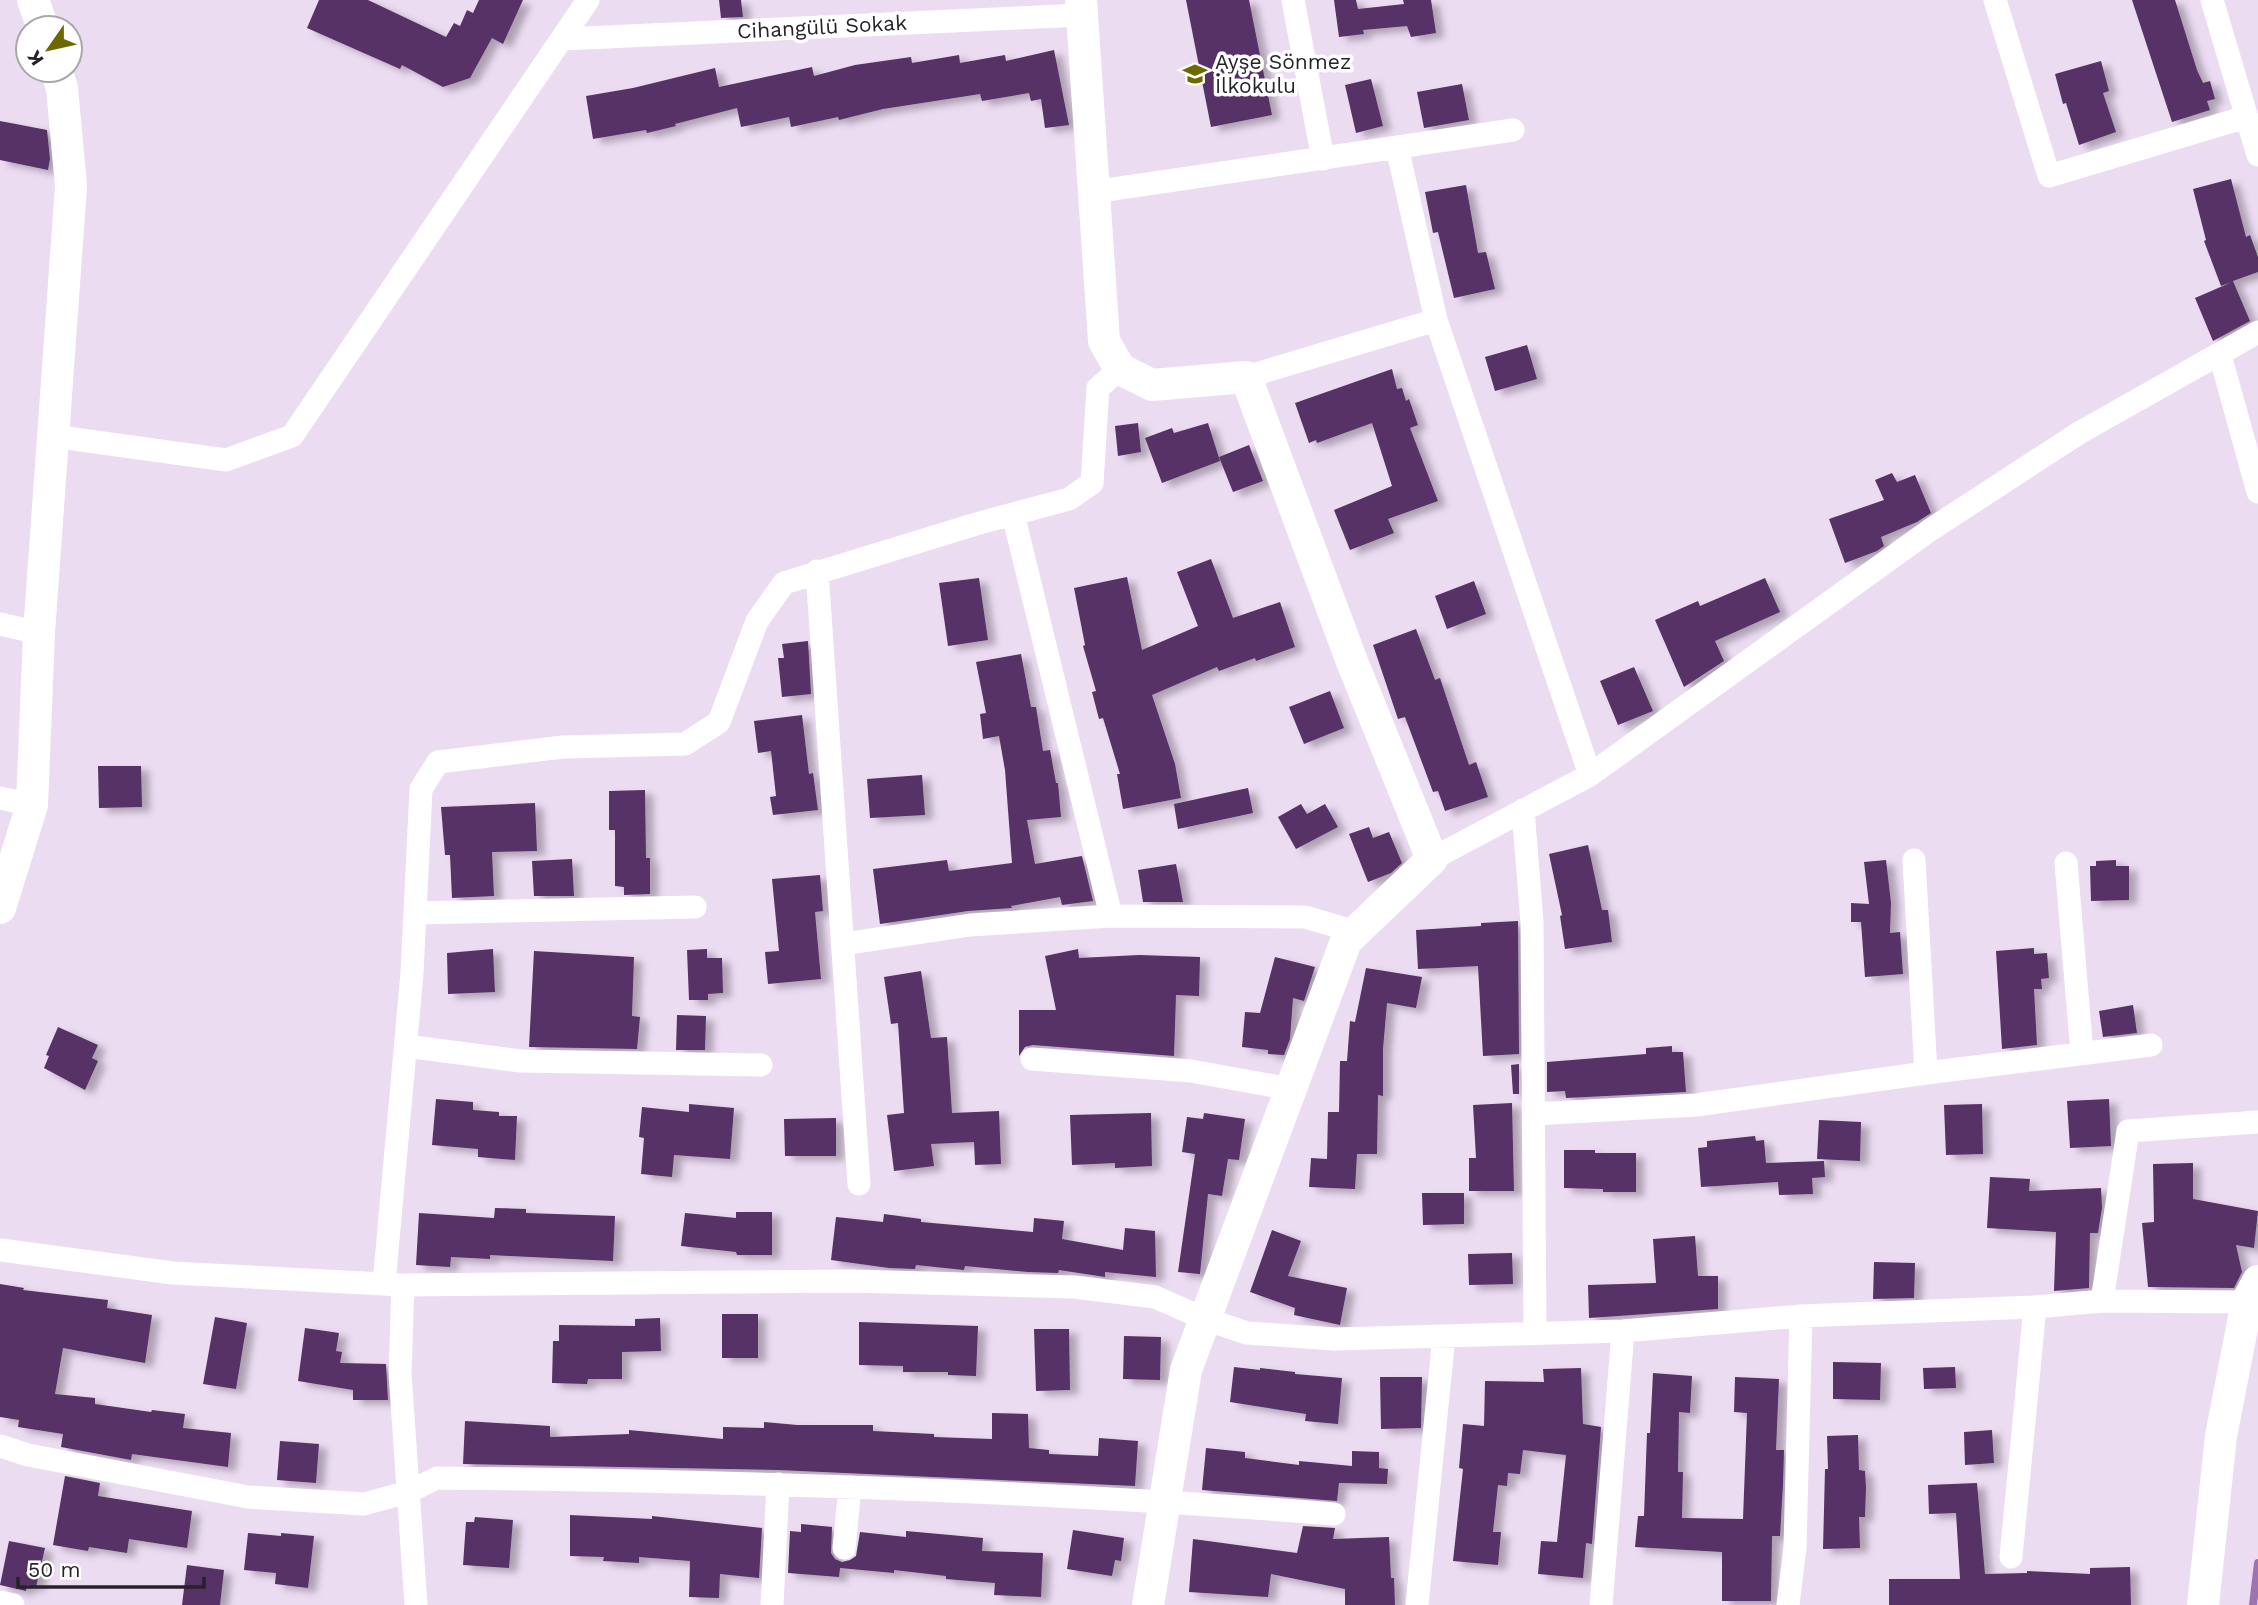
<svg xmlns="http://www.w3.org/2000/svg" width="2258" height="1605" viewBox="0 0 2258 1605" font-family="'Work Sans',sans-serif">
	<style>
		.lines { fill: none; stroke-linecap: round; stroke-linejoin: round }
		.stream { stroke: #9e74b0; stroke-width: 8 }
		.building { fill: #573066; filter: url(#shadow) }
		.street { stroke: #fff; stroke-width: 23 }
		.secondary { stroke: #fff; stroke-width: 32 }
		.labels { text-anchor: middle; stroke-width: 7; stroke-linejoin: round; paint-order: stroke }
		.street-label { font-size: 21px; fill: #27222a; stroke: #fff }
		.poi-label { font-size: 21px; fill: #27222a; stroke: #fff; text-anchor: start }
	</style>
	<defs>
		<filter id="shadow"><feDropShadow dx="8" dy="4.5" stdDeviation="3.5" flood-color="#0004"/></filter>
	</defs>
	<rect width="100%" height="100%" fill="#ecdcf2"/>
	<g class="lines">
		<path class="stream" d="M 2253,1605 L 2258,1563"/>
	</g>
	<path class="building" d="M 319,0 L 368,0 L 446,37 L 454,23 L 460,26 L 467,10 L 473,13 L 479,0 L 523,0 L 503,44 L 492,38 L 470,78 L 443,87 L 402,65 L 400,69 L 307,28 Z
		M 719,0 L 741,0 L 743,17 L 721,18 Z
		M 1186,0 L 1249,0 L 1272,115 L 1211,127 Z
		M 1334,0 L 1356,0 L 1358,9 L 1404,4 L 1403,0 L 1431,0 L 1436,33 L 1411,37 L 1407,26 L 1363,30 L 1364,34 L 1339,37 Z
		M 2132,0 L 2175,0 L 2197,70 L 2203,83 L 2210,81 L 2215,99 L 2207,101 L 2210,110 L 2172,122 Z
		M 1054,50 L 1069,125 L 1045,128 L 1041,99 L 1031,101 L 1029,93 L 982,101 L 980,94 L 883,109 L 839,120 L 838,117 L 791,127 L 789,117 L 741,127 L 737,108 L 675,124 L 676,126 L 647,133 L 646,130 L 593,139 L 586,96 L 633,88 L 715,68 L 719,87 L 812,67 L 814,76 L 855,65 L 911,57 L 912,63 L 959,55 L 960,63 L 1005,55 L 1006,61 Z
		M 2101,61 L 2109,91 L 2103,93 L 2116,132 L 2079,145 L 2066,103 L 2063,104 L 2055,74 Z
		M 1371,79 L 1383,126 L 1356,133 L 1345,85 Z
		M 1462,84 L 1469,120 L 1424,128 L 1417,92 Z
		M 0,121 L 47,130 L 50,159 L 48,170 L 0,160 Z
		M 2231,179 L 2246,237 L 2250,235 L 2258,257 L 2258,272 L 2233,281 L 2250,321 L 2213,341 L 2195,298 L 2232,282 L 2221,286 L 2204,241 L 2206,240 L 2193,189 Z
		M 1466,185 L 1478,253 L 1486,252 L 1495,289 L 1454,298 L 1438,232 L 1433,233 L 1425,192 Z
		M 1527,345 L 1537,379 L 1495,391 L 1485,357 Z
		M 1392,369 L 1397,389 L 1402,388 L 1406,401 L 1409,399 L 1418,425 L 1410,428 L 1438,501 L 1388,519 L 1394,533 L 1350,550 L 1334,510 L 1392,486 L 1372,423 L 1317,443 L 1316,440 L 1309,443 L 1295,403 Z
		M 1138,423 L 1141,452 L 1118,456 L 1115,426 Z
		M 1208,423 L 1220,461 L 1162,483 L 1145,438 L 1172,428 L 1174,433 Z
		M 1249,445 L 1263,481 L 1233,492 L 1219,457 Z
		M 1892,473 L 1897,482 L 1915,475 L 1931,513 L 1917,522 L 1881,537 L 1884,546 L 1877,551 L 1845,563 L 1829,519 L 1884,500 L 1875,480 Z
		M 1211,559 L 1233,618 L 1280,602 L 1295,647 L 1256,661 L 1255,658 L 1219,671 L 1217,667 L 1152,695 L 1175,764 L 1181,798 L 1123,809 L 1117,774 L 1120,774 L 1103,718 L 1099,719 L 1092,692 L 1096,691 L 1083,646 L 1085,645 L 1074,588 L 1127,577 L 1142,650 L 1198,626 L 1177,572 Z
		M 979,578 L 988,640 L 948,646 L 939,583 Z
		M 1765,578 L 1780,612 L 1715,641 L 1724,661 L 1684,687 L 1655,620 L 1698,601 L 1700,606 Z
		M 1474,581 L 1486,614 L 1447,629 L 1435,596 Z
		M 1416,629 L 1435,680 L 1440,678 L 1469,765 L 1476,762 L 1488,797 L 1445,811 L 1438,791 L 1433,792 L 1405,717 L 1398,719 L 1373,645 Z
		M 808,641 L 811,694 L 782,697 L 778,658 L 784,658 L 782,644 Z
		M 1021,654 L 1031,707 L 1036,707 L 1043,751 L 1050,750 L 1056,783 L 1058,783 L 1061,817 L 1027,820 L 1035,864 L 1082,856 L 1093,901 L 1062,905 L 1060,897 L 1011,906 L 1012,908 L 968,911 L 880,924 L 873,869 L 947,860 L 949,871 L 1012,863 L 1005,770 L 999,736 L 983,739 L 980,714 L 986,713 L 976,662 Z
		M 1634,667 L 1653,711 L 1618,725 L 1600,681 Z
		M 1330,691 L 1344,728 L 1304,744 L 1289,707 Z
		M 802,715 L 809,774 L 813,773 L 818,810 L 773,815 L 770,797 L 776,796 L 771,751 L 758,753 L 754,721 Z
		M 98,766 L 141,766 L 142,807 L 99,808 Z
		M 922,775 L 925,815 L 870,818 L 867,779 Z
		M 1248,788 L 1253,813 L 1178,829 L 1174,804 Z
		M 645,790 L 646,858 L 650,858 L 650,894 L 624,895 L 624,887 L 615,886 L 615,830 L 609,830 L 609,791 Z
		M 535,803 L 537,851 L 492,852 L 494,896 L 452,898 L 450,855 L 445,855 L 441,807 Z
		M 1301,804 L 1307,814 L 1325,804 L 1338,827 L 1296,849 L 1278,817 Z
		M 1369,827 L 1373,838 L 1389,832 L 1402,863 L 1391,873 L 1368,882 L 1349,834 Z
		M 1588,845 L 1602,910 L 1608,910 L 1612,942 L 1565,949 L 1560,916 L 1562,915 L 1549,854 Z
		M 572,859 L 574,896 L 534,896 L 532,861 Z
		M 1886,860 L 1891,903 L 1890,933 L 1900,932 L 1903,974 L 1865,977 L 1861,922 L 1851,922 L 1851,903 L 1869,904 L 1864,862 Z
		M 2116,860 L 2116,866 L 2129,866 L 2129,900 L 2091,901 L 2090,866 L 2096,866 L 2096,861 Z
		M 1176,864 L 1183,902 L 1143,902 L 1138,870 Z
		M 820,875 L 823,911 L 815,912 L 821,979 L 768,984 L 765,952 L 779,951 L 772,879 Z
		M 1518,921 L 1519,1054 L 1483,1056 L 1478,966 L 1418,969 L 1416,930 L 1481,926 L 1481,923 Z
		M 2034,948 L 2034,954 L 2047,953 L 2049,978 L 2041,979 L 2042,989 L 2034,989 L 2037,1045 L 2002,1049 L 1996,951 Z
		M 493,949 L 495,992 L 448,994 L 447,953 Z
		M 707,949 L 707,958 L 722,958 L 723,993 L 708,994 L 708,1000 L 689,1000 L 687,950 Z
		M 1078,949 L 1079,958 L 1139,955 L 1200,957 L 1199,996 L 1176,995 L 1174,1056 L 1033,1045 L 1025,1047 L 1019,1056 L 1019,1010 L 1056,1010 L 1045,956 Z
		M 534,951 L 634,957 L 632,1016 L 640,1017 L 637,1049 L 529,1047 Z
		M 1275,957 L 1315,967 L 1304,1001 L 1293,998 L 1290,1039 L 1284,1055 L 1268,1054 L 1268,1050 L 1242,1047 L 1245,1012 L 1260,1013 Z
		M 1366,968 L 1422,977 L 1416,1008 L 1387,1003 L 1383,1049 L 1383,1096 L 1378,1095 L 1377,1154 L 1357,1154 L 1355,1189 L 1309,1187 L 1311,1158 L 1327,1159 L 1328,1112 L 1339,1112 L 1340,1061 L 1347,1061 L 1350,1021 L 1355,1022 Z
		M 921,971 L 931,1038 L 947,1037 L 952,1113 L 999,1111 L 1001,1164 L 975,1165 L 974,1142 L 931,1144 L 934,1166 L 894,1171 L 887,1115 L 904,1113 L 898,1023 L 891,1024 L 884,977 Z
		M 2133,1005 L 2137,1033 L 2103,1037 L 2099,1011 Z
		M 677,1015 L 706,1016 L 705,1050 L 676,1050 Z
		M 58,1027 L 98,1045 L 92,1058 L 98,1061 L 85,1090 L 44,1068 L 49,1056 L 46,1055 Z
		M 1672,1046 L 1672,1052 L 1683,1052 L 1686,1092 L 1566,1098 L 1565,1091 L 1547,1092 L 1547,1062 L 1646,1054 L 1646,1048 Z
		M 1519,1064 L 1519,1094 L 1513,1094 L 1511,1065 Z
		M 436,1099 L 473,1102 L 473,1110 L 499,1112 L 499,1116 L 517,1116 L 515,1160 L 478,1157 L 478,1149 L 432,1145 Z
		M 2109,1099 L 2111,1146 L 2070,1148 L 2067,1101 Z
		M 1512,1103 L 1514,1191 L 1469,1191 L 1469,1158 L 1476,1158 L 1473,1105 Z
		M 689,1104 L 734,1108 L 730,1159 L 674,1155 L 672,1177 L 641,1174 L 644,1138 L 639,1137 L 642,1107 L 689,1112 Z
		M 1982,1104 L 1983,1154 L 1946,1155 L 1944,1105 Z
		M 1151,1113 L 1152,1166 L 1115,1168 L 1115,1163 L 1072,1165 L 1070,1115 Z
		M 1204,1113 L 1245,1119 L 1239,1160 L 1228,1159 L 1222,1196 L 1208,1194 L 1200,1274 L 1178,1272 L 1195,1154 L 1182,1152 L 1187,1117 L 1203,1119 Z
		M 836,1118 L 836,1156 L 785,1156 L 784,1119 Z
		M 1819,1120 L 1861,1122 L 1860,1161 L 1817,1159 Z
		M 1755,1136 L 1756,1141 L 1764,1140 L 1766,1163 L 1824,1161 L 1825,1177 L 1812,1178 L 1813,1194 L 1779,1195 L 1778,1182 L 1701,1187 L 1698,1148 L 1707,1147 L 1707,1141 Z
		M 1564,1150 L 1595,1150 L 1595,1153 L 1636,1153 L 1636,1192 L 1603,1192 L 1603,1189 L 1564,1188 Z
		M 2193,1163 L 2193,1199 L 2258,1211 L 2254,1248 L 2236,1245 L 2242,1272 L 2234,1288 L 2148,1287 L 2142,1223 L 2154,1222 L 2153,1164 Z
		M 1990,1177 L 2030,1179 L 2029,1191 L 2101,1188 L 2102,1208 L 2098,1233 L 2090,1233 L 2089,1288 L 2054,1291 L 2056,1232 L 1987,1228 Z
		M 1422,1193 L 1464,1193 L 1464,1224 L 1423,1225 Z
		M 495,1208 L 526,1209 L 526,1213 L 615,1216 L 613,1261 L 490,1255 L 490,1259 L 451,1257 L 450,1267 L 416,1265 L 419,1213 L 494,1218 Z
		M 736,1212 L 772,1212 L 772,1255 L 737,1255 L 736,1252 L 681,1246 L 685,1213 L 736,1218 Z
		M 884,1214 L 921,1219 L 921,1222 L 1033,1232 L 1034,1218 L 1064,1221 L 1062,1239 L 1123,1250 L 1125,1228 L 1155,1231 L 1156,1277 L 1105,1272 L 1105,1277 L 1059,1270 L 1058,1273 L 1028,1272 L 965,1266 L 964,1270 L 916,1265 L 915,1269 L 889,1268 L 831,1260 L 836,1217 L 883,1222 Z
		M 1272,1230 L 1301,1241 L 1288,1276 L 1347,1288 L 1340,1325 L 1294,1315 L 1295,1308 L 1250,1292 Z
		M 1695,1236 L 1698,1276 L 1718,1276 L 1718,1309 L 1589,1318 L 1588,1285 L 1656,1283 L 1653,1239 Z
		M 1512,1253 L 1513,1284 L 1469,1285 L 1468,1254 Z
		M 1874,1262 L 1915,1263 L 1914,1298 L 1873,1299 Z
		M 0,1284 L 24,1288 L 23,1290 L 108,1300 L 107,1308 L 152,1315 L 145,1363 L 63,1348 L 55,1394 L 95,1398 L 95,1404 L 151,1412 L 152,1410 L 185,1414 L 183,1428 L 231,1433 L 228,1467 L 132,1454 L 131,1460 L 61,1447 L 63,1434 L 18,1427 L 19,1420 L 0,1417 Z
		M 722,1314 L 758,1314 L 758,1358 L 722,1358 Z
		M 215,1317 L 247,1323 L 236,1389 L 203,1384 Z
		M 660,1318 L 661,1351 L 622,1352 L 622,1379 L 588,1379 L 587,1384 L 552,1383 L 553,1341 L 559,1341 L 559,1325 L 635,1326 L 635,1319 Z
		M 859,1322 L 978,1326 L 976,1376 L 948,1375 L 948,1372 L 903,1372 L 903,1366 L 859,1365 Z
		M 305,1328 L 339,1333 L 336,1351 L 342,1352 L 340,1363 L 386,1364 L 388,1400 L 353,1400 L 353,1390 L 298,1381 Z
		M 1034,1329 L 1069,1329 L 1070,1390 L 1036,1391 Z
		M 1124,1336 L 1161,1337 L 1160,1380 L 1123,1379 Z
		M 1833,1362 L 1881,1363 L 1880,1400 L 1833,1399 Z
		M 1234,1367 L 1260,1370 L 1260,1368 L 1295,1372 L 1295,1374 L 1342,1378 L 1338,1424 L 1305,1421 L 1306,1414 L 1230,1402 Z
		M 1955,1367 L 1956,1388 L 1924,1389 L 1923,1368 Z
		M 1581,1368 L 1583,1424 L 1601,1427 L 1592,1544 L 1586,1543 L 1583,1578 L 1538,1574 L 1541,1541 L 1557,1542 L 1566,1455 L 1523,1450 L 1520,1474 L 1508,1473 L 1507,1486 L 1498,1485 L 1493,1532 L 1501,1532 L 1498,1565 L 1453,1561 L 1463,1469 L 1459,1468 L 1463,1424 L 1484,1426 L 1485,1381 L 1544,1382 L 1543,1369 Z
		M 1653,1373 L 1692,1376 L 1690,1413 L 1679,1412 L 1678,1472 L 1683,1472 L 1682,1518 L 1743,1519 L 1747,1413 L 1734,1412 L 1735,1377 L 1779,1379 L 1776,1450 L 1784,1450 L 1783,1484 L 1780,1536 L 1772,1536 L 1771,1601 L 1722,1601 L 1722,1552 L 1635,1547 L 1638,1516 L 1644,1516 L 1647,1433 L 1650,1433 Z
		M 1380,1377 L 1422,1377 L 1421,1428 L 1381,1429 Z
		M 992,1413 L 1028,1414 L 1029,1448 L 1049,1450 L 1049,1454 L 1098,1456 L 1099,1438 L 1138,1441 L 1135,1486 L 778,1470 L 463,1464 L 465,1421 L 550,1426 L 550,1437 L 629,1434 L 629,1430 L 723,1439 L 723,1427 L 764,1428 L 764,1422 L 797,1425 L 873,1425 L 873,1431 L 934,1434 L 934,1437 L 992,1439 Z
		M 1992,1430 L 1994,1463 L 1965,1465 L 1964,1432 Z
		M 1858,1435 L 1859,1470 L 1865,1471 L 1866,1488 L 1865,1517 L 1859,1517 L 1860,1548 L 1823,1549 L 1825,1469 L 1828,1469 L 1827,1436 Z
		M 280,1441 L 319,1444 L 316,1483 L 277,1480 Z
		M 1206,1448 L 1245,1452 L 1245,1458 L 1299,1465 L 1299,1461 L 1352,1466 L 1352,1451 L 1379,1452 L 1379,1468 L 1388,1469 L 1387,1484 L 1339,1483 L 1337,1501 L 1202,1490 Z
		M 65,1476 L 100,1483 L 98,1496 L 192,1511 L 187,1548 L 129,1539 L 127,1553 L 89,1547 L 88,1551 L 53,1545 Z
		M 1977,1483 L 1985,1574 L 2027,1573 L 2027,1571 L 2090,1574 L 2090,1568 L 2130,1567 L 2131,1605 L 1889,1605 L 1889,1579 L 1960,1579 L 1956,1513 L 1929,1514 L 1928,1485 Z
		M 570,1515 L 652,1519 L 652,1516 L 762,1528 L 759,1578 L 720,1574 L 719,1598 L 689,1597 L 690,1561 L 639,1557 L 639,1563 L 603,1561 L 604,1557 L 570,1556 Z
		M 475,1517 L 513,1520 L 509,1568 L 463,1565 L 466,1522 L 474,1522 Z
		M 801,1524 L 832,1527 L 831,1553 L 835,1559 L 842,1562 L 850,1560 L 856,1556 L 860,1532 L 906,1537 L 906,1531 L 983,1538 L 982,1551 L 1043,1553 L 1041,1597 L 994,1595 L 995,1583 L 946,1579 L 946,1576 L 894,1570 L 894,1573 L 840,1568 L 839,1577 L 788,1573 L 790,1531 L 801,1532 Z
		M 1303,1526 L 1335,1528 L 1333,1539 L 1389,1537 L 1391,1578 L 1394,1578 L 1395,1605 L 1345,1605 L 1345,1589 L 1271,1574 L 1268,1597 L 1189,1592 L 1193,1539 L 1297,1553 Z
		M 1073,1530 L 1124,1538 L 1121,1561 L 1115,1560 L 1112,1576 L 1067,1569 Z
		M 248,1533 L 281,1536 L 281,1533 L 314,1536 L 308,1588 L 275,1584 L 276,1573 L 244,1570 Z
		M 9,1541 L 45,1548 L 36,1587 L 27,1585 L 26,1591 L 0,1585 Z
		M 187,1565 L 224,1570 L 220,1605 L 182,1605 Z"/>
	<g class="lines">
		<path class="street" d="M 1293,0 L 1323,159
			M 1995,0 L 2049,176 L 2246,117
			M 2212,0 L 2258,155
			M 563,39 L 1082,15
			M 1397,147 L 1436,320 L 1590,775
			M 1093,192 L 1513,130
			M 2220,355 L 2258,492
			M 1246,377 L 1436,320
			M 52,436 L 226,460 L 292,436 L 588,0
			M 1013,514 L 1111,916
			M 817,571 L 859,1184
			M 0,624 L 39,633
			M 0,798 L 32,805
			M 1523,810 L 1532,922 L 1535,1333
			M 1432,859 L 1590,775 L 1930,530 L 2079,433 L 2258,332
			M 1914,860 L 1926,1073
			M 2066,863 L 2082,1053
			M 415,913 L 695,907
			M 843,944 L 970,925 L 1111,916 L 1305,917 L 1356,932
			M 406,1046 L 521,1061 L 761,1065
			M 1032,1059 L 1191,1071 L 1291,1089
			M 1534,1114 L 1696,1105 L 1926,1073 L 2151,1045
			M 0,1250 L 173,1273 L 403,1285 L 852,1281 L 1074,1287 L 1155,1297 L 1205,1319 L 1247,1333 L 1334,1339 L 1623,1331 L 1801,1316 L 2035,1307 L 2102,1301 L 2247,1302 L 2258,1305
			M 384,1284 L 412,973 L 421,789 L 438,762 L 563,747 L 685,744 L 719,722 L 757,621 L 784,583 L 976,524 L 1069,499 L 1092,483 L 1098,388 L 1120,369
			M 403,1285 L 400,1373 L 416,1605
			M 2102,1301 L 2128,1131 L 2258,1122
			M 0,1446 L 28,1455 L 248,1497 L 364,1504 L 408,1492 L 437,1478 C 736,1481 1035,1490 1334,1514
			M 844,1548 L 850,1487
			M 2011,1557 L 2035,1307
			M 0,1602 L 13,1605
			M 772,1605 L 778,1484
			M 1417,1605 L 1444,1336
			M 1601,1605 L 1623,1331
			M 1788,1605 L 1795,1547 L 1801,1316"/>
		<path class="secondary" d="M 33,0 L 43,28
			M 1081,0 L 1104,341 L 1120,369 L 1152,385 L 1246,377 L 1351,659 L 1432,859 L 1346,941 L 1186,1370 L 1148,1605
			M 0,908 L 32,805 L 39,633 L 71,186 L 62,88 L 56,70
			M 2203,1605 L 2221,1436 L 2247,1302 L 2258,1281"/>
	</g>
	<defs>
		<g id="school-bare" transform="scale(1.89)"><path d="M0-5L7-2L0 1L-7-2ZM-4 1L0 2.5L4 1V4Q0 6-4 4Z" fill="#6e6800" stroke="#fff" stroke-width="2.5" paint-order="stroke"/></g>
	</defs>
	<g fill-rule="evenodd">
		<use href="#school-bare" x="1195" y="74"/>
	</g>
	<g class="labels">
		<g class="street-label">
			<text transform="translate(822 27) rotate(-3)" y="7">Cihangülü Sokak</text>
		</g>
		<g class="poi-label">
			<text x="1215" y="69">Ayşe Sönmez<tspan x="1215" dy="24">İlkokulu</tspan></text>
		</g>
	</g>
	<g transform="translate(49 49) rotate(236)"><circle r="33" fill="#ffffff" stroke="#a9a7aa" stroke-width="2"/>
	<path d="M0-5L12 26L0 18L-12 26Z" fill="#6e6800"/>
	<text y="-10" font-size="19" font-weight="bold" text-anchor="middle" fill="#27222a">K</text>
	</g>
	<path d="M18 1577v10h186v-10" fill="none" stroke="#27222a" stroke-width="3.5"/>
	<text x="28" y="1577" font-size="21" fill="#27222a" stroke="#ffffff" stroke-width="5" paint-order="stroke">50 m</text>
</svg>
